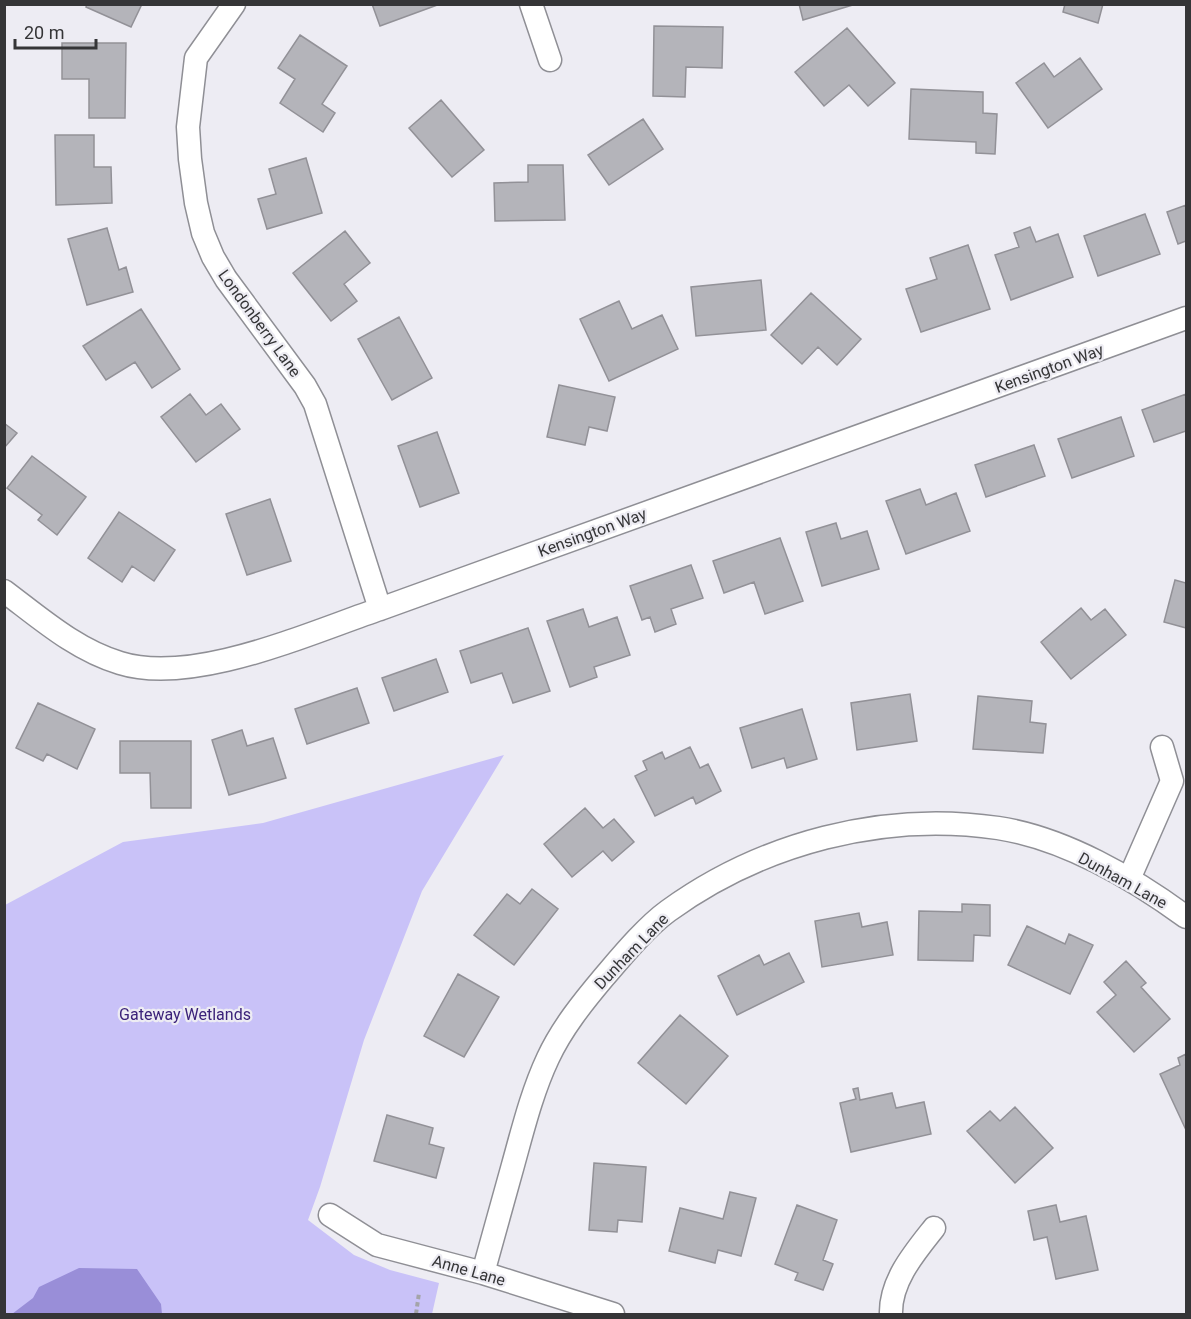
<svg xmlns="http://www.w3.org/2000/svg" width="1191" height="1319" viewBox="0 0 1191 1319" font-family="Roboto,sans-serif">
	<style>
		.green { fill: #c9c2f8 }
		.water { fill: #998ed8 }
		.building { fill: #b4b4ba; stroke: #929197; stroke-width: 1.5 }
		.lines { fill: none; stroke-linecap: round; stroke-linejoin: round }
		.minor-casing { stroke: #8f8f95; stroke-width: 25 }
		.path { stroke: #a4a4a9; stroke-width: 4; stroke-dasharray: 4.5 3; stroke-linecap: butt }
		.minor { stroke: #fff; stroke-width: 22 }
		.labels { text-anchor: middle; stroke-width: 4.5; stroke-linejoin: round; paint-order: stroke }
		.street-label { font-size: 16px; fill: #353537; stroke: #edecf3 }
		.park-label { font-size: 16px; fill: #3b2279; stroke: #edecf3 }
	</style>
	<rect width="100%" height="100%" fill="#edecf3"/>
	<path class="green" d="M 504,755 L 422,891 L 364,1040 L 320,1187 L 308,1220 L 354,1255 L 390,1270 L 439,1283 L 432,1314 L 5,1314 L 5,905 L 123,842 L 263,823 Z"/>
	<path class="water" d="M 79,1268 L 137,1269 L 161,1304 L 162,1314 L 12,1314 L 33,1298 L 39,1287 Z"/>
	<path class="building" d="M 87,4 L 142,4 L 131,27 L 86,7 Z
		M 372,4 L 440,4 L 380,26 Z
		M 799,4 L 856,4 L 803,20 Z
		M 1065,4 L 1103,4 L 1098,23 L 1063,12 Z
		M 654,26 L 723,27 L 722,68 L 686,67 L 685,97 L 653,96 Z
		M 847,28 L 895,83 L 868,106 L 849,85 L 824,106 L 795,72 Z
		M 300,35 L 347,66 L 322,104 L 335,113 L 323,132 L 280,103 L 295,79 L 278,68 Z
		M 62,43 L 126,43 L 125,118 L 89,118 L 89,79 L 62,79 Z
		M 1080,58 L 1102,89 L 1048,128 L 1016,83 L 1044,63 L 1054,77 Z
		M 911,89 L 983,92 L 983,113 L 997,114 L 995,154 L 976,153 L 976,142 L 909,139 Z
		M 441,100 L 484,150 L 452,177 L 409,128 Z
		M 643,119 L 663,149 L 609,185 L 588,155 Z
		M 55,135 L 94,135 L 94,167 L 111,167 L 112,203 L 56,205 Z
		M 306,158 L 322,213 L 267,229 L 258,199 L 276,194 L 269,169 Z
		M 528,165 L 563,165 L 565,220 L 495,221 L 494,183 L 528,182 Z
		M 1186,205 L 1186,241 L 1178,244 L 1167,212 Z
		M 1145,214 L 1160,254 L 1098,276 L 1084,236 Z
		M 1030,227 L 1036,242 L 1058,234 L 1073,277 L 1011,300 L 995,255 L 1019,247 L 1014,233 Z
		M 107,228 L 119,270 L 126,267 L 133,292 L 87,305 L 68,239 Z
		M 345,231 L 370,263 L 344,284 L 357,301 L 331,321 L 293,273 Z
		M 968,245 L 990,309 L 921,332 L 906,289 L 937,279 L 930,258 Z
		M 761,280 L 766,330 L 696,336 L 691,287 Z
		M 811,293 L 861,339 L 837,365 L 818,347 L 802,364 L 771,335 Z
		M 619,301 L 632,329 L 662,315 L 678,349 L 609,381 L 580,319 Z
		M 141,309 L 180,369 L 152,388 L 135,362 L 106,380 L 83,346 Z
		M 399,317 L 432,378 L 392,400 L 358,339 Z
		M 559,385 L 615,397 L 607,431 L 589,427 L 585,445 L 547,437 Z
		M 190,394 L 206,415 L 221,404 L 240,429 L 196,462 L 161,417 Z
		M 1186,394 L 1186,431 L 1154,442 L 1142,410 Z
		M 1121,417 L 1134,456 L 1072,478 L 1058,439 Z
		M 4,423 L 17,433 L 4,448 Z
		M 437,432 L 459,493 L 420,507 L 398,446 Z
		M 1034,445 L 1045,476 L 986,497 L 975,465 Z
		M 32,456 L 86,497 L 57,535 L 38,520 L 42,515 L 7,488 Z
		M 920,489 L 926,505 L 956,493 L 970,531 L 906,554 L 886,501 Z
		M 270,499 L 291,561 L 247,575 L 226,514 Z
		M 119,512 L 175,550 L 154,581 L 132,566 L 122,582 L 88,558 Z
		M 836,523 L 841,539 L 867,531 L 879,569 L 822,586 L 806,532 Z
		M 780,538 L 803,601 L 765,614 L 754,582 L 724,593 L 713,561 Z
		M 691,565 L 703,598 L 671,609 L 676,624 L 655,632 L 650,617 L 642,620 L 630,586 Z
		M 1175,580 L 1186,583 L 1186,628 L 1164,622 Z
		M 1081,608 L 1091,620 L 1105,609 L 1126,635 L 1071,679 L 1041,642 Z
		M 583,609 L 589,627 L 617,617 L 630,655 L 594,667 L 597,677 L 570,687 L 547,621 Z
		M 528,628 L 550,691 L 513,703 L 502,673 L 471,683 L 460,651 Z
		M 436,659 L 448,692 L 394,711 L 382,678 Z
		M 357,688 L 369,723 L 307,744 L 295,709 Z
		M 910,694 L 917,741 L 857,750 L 851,703 Z
		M 978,696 L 1032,701 L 1030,722 L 1046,724 L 1043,753 L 973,749 Z
		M 38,703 L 95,729 L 77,769 L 47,754 L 43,761 L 16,748 Z
		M 802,709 L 817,759 L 787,768 L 784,758 L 752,768 L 740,728 Z
		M 242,730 L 247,746 L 273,738 L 286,778 L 229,795 L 212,740 Z
		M 120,741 L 191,741 L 191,808 L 151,808 L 150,773 L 120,773 Z
		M 690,747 L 700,768 L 708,764 L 721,791 L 696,804 L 693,797 L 655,816 L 635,776 L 647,770 L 643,761 L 662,752 L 665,759 Z
		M 585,808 L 603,828 L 614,819 L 634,842 L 612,861 L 603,851 L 572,877 L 544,844 Z
		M 532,889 L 558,909 L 514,965 L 474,935 L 507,894 L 520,904 Z
		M 962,904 L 990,905 L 990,936 L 974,935 L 973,961 L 918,960 L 919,911 L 962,912 Z
		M 859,913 L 862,927 L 887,922 L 893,955 L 822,967 L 815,921 Z
		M 1027,926 L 1065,944 L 1069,934 L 1093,945 L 1070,994 L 1008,965 Z
		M 789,953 L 804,982 L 737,1015 L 718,976 L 759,955 L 764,965 Z
		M 1126,961 L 1146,983 L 1141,987 L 1170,1019 L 1134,1052 L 1097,1012 L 1116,995 L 1104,982 Z
		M 458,974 L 499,997 L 464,1057 L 424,1036 Z
		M 680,1015 L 728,1056 L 686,1104 L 638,1063 Z
		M 1186,1054 L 1186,1130 L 1160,1074 L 1180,1065 L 1178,1058 Z
		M 858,1088 L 860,1100 L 892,1093 L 896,1108 L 924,1102 L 931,1134 L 851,1152 L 840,1103 L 856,1099 L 853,1089 Z
		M 1015,1107 L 1053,1148 L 1015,1183 L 967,1131 L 990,1111 L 1000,1121 Z
		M 387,1115 L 433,1128 L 429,1144 L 444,1148 L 436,1178 L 374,1161 Z
		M 594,1163 L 646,1167 L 642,1222 L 618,1220 L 617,1232 L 589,1230 Z
		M 730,1192 L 756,1198 L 741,1256 L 718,1250 L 715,1263 L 669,1251 L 680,1208 L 723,1219 Z
		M 797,1205 L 837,1220 L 823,1260 L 833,1264 L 823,1290 L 795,1280 L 798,1273 L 775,1264 Z
		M 1056,1205 L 1060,1222 L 1086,1216 L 1098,1270 L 1056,1279 L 1047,1237 L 1034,1240 L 1028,1211 Z"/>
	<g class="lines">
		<g class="minor-casing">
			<path id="minor" d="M 234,4 L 196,58 L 188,127 L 190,159 L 196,203 L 203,233 L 213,257 L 226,279 L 305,386 L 315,404 L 380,609
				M 531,4 L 550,60
				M 4,591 C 40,618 76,650 120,663 C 193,686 309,633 380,609 L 1186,318
				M 1129,879 L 1172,781 L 1162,747
				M 330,1215 L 377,1245 L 483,1273 L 613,1314
				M 483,1273 C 493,1237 503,1201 513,1165 C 523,1129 532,1092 548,1058 C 562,1028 583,1002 604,977 C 622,956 646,927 668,911 C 762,843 883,811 998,828 C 1064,838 1133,878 1186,917
				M 891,1314 C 890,1281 915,1252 934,1228"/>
		</g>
		<path class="path" d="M 416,1314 L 419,1293"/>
		<use href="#minor" class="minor"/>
	</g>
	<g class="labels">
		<g class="street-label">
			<text transform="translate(260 323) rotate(54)" y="6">Londonberry Lane</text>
			<text transform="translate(1049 368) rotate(-20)" y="6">Kensington Way</text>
			<text transform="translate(592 532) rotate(-20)" y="6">Kensington Way</text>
			<text transform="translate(1123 880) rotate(29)" y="6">Dunham Lane</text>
			<text transform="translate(631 951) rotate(-46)" y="6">Dunham Lane</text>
			<text transform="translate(469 1270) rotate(16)" y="6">Anne Lane</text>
		</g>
		<g class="park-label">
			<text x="185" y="1020">Gateway Wetlands</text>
		</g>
	</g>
	<rect width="1191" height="1319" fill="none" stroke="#353537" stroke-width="12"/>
	<path d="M15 39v9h81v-9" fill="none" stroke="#353537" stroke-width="3"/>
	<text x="24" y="39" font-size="18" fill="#353537" stroke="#edecf3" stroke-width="4.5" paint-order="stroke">20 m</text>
</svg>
